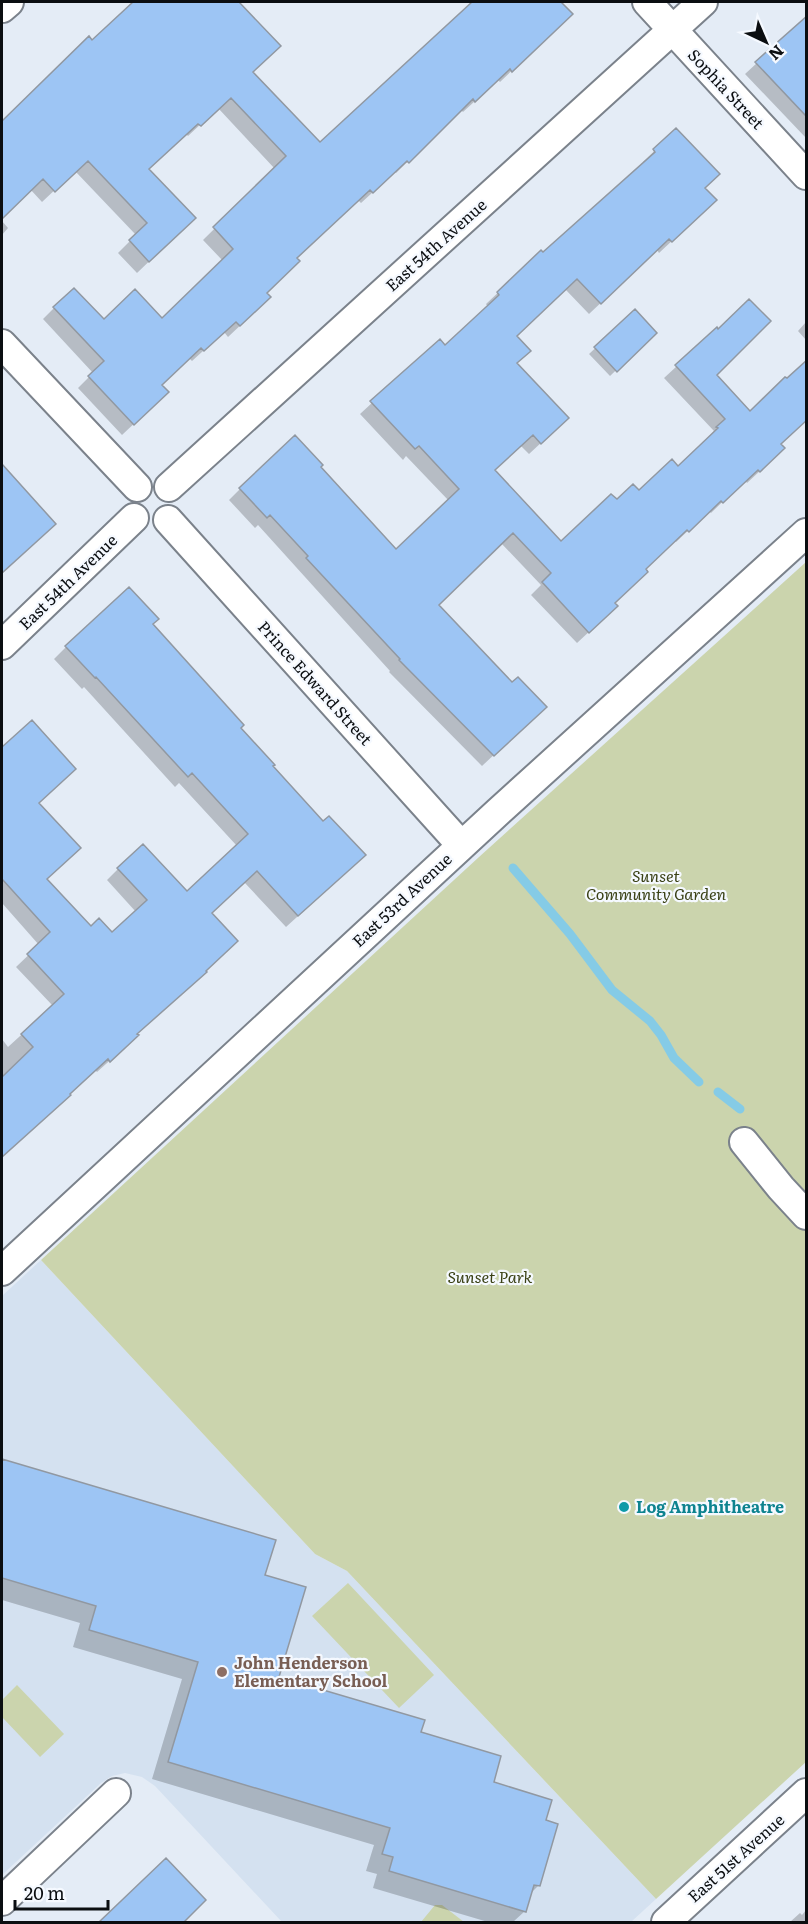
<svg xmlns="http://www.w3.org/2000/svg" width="808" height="1924" viewBox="0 0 808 1924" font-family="Literata,serif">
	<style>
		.built { fill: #d4e1f0 }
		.green { fill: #cbd4ad }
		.shadow { fill: #0003 }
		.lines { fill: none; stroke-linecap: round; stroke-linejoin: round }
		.stream { stroke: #85cbe6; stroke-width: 9 }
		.building { fill: #9dc5f4; stroke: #9198a1; stroke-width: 1.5 }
		.street-casing { stroke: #7b828b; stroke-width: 32 }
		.street { stroke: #fff; stroke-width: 28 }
		.culture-dot { fill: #0f9aa8; stroke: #f5f9ff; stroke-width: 2 }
		.education-dot { fill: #8d6e63; stroke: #f5f9ff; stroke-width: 2 }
		.labels { text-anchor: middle; stroke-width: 4.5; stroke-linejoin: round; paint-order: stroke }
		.street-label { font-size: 16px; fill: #0b0e11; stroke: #f5f9ff }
		.park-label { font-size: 16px; font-style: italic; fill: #3a4115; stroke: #f5f9ff }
		.culture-label { font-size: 16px; font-weight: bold; fill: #0d838f; stroke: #f5f9ff; text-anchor: start }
		.education-label { font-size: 16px; font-weight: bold; fill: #785e54; stroke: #f5f9ff; text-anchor: start }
	</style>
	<rect width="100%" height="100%" fill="#e4ecf6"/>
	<path class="built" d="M 41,1260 L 315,1554 L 347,1571 L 656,1899 L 631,1922 L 282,1922 L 155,1786 L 142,1777 L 125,1773 L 112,1776 L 101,1783 L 2,1875 L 2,1296 Z"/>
	<path class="green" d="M 806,562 L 806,1762 L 656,1899 L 347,1571 L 315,1554 L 41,1260 L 479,857 Z
		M 348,1583 L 434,1675 L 399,1708 L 312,1616 Z
		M 17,1685 L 64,1734 L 40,1757 L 2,1717 L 2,1700 Z
		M 435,1905 L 442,1905 L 464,1922 L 421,1922 Z"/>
	<path class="shadow" d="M 138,2 L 237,2 L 279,46 L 251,72 L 320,144 L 473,2 L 559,2 L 571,14 L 500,82 L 498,80 L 463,112 L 461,110 L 396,173 L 395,172 L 361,203 L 358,200 L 296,258 L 265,293 L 258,309 L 228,337 L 224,332 L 192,361 L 189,358 L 160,385 L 156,403 L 122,435 L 78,388 L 93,373 L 43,319 L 54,308 L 104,321 L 162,320 L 223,261 L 203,240 L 275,169 L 218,108 L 188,136 L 186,134 L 148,170 L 182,230 L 137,273 L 118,253 L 136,235 L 75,171 L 42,202 L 30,189 L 2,217 L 2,121 L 89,38 L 92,42 Z
		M 806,18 L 806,138 L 745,74 Z
		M 676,130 L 704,188 L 704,211 L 659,253 L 657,250 L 589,314 L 565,289 L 515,336 L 515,364 L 556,429 L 529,454 L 520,445 L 493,471 L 561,543 L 616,502 L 639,492 L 678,468 L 714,431 L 664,378 L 717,329 L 715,375 L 779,444 L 772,460 L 747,483 L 745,480 L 711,513 L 709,511 L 676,542 L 675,540 L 644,569 L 614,603 L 605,617 L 577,643 L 531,595 L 541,585 L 501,543 L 437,606 L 512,685 L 533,718 L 482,766 L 389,672 L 390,671 L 258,525 L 255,528 L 229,500 L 240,489 L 319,467 L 396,551 L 449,501 L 406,456 L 403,460 L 360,414 L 439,341 L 445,347 L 488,307 L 486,304 L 541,252 L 543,254 L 645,164 L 643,162 Z
		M 2,221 L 8,228 L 2,235 Z
		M 635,311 L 655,333 L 610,376 L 589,354 Z
		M 806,322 L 806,340 L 798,331 Z
		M 2,466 L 54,524 L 2,573 Z
		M 151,625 L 271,766 L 352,867 L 286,927 L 244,882 L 210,913 L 136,1034 L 125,1047 L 97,1072 L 95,1070 L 2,1157 L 2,1039 L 8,1047 L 53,1006 L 16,967 L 39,945 L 2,903 L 2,749 L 32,722 L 45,879 L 91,928 L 112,934 L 136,912 L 107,880 L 118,869 L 187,894 L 237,846 L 179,783 L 175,787 L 84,687 L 82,689 L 54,659 L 66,647 Z
		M 2,1460 L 274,1541 L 263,1576 L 277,1678 L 419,1733 L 545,1821 L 538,1886 L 530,1894 L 525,1911 L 513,1922 L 488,1922 L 373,1888 L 377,1874 L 366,1871 L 374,1845 L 152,1779 L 182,1679 L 73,1647 L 80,1623 L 2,1600 Z
		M 806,1910 L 806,1922 L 790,1922 L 800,1913 L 802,1915 Z"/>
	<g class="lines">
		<path class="stream" d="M 513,868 L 570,934 L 612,990 L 650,1021 L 661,1035 L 674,1058 L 699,1082
			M 718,1092 L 740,1109"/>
	</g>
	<path class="building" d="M 133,2 L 239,2 L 281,46 L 253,72 L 320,142 L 472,2 L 561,2 L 573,14 L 512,72 L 510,69 L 475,102 L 473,99 L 409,163 L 407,161 L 373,193 L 370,190 L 297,258 L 300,261 L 267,293 L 271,297 L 240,326 L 236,322 L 204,351 L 201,348 L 162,385 L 169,392 L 134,425 L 88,376 L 104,361 L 53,307 L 74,288 L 104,319 L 135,289 L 162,318 L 233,249 L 213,227 L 286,156 L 231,98 L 201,126 L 198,124 L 149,169 L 196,218 L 149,262 L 129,240 L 147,223 L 88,161 L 55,192 L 43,179 L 2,219 L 2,121 L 89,36 L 92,40 Z
		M 807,16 L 807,117 L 755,62 Z
		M 676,128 L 720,174 L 705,188 L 717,200 L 672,242 L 669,239 L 601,304 L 577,279 L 517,336 L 531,351 L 517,363 L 569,418 L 541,444 L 533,435 L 495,470 L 561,541 L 611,494 L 617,499 L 633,484 L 639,490 L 672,459 L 678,466 L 718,428 L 716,427 L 725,419 L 675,365 L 717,327 L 718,329 L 749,299 L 771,321 L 717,375 L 750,411 L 785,377 L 787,378 L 807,360 L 807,420 L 781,444 L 785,448 L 760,472 L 758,470 L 723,503 L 721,501 L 689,532 L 687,530 L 646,569 L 648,572 L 615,603 L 618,606 L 589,633 L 542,582 L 551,573 L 513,533 L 439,605 L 512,682 L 518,677 L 547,707 L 494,756 L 399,660 L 400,659 L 306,558 L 308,556 L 270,515 L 267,518 L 239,488 L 295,435 L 323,465 L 321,467 L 396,549 L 459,489 L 419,446 L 415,449 L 370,401 L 440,339 L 445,345 L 499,295 L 497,292 L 541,250 L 543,252 L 655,152 L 653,149 Z
		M 635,309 L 657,333 L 617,372 L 594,347 Z
		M 2,464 L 56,524 L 2,573 Z
		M 129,587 L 159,619 L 153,624 L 244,725 L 241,728 L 275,765 L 273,766 L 323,821 L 329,816 L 366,855 L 298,916 L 257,871 L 212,913 L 238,941 L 206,971 L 207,972 L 137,1034 L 139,1035 L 110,1062 L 108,1059 L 70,1094 L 71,1095 L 2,1157 L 2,1077 L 33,1047 L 21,1034 L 64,994 L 27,954 L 50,932 L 2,879 L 2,747 L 32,720 L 76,769 L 39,803 L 81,848 L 47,879 L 91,926 L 99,918 L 112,932 L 147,900 L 117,868 L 143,844 L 187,891 L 248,834 L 192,773 L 188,777 L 96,677 L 95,678 L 65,646 Z
		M 2,1459 L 276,1540 L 265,1575 L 306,1587 L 279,1677 L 425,1720 L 421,1732 L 501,1756 L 494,1782 L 552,1800 L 546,1820 L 558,1824 L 540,1886 L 534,1885 L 526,1912 L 389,1871 L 393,1857 L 382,1854 L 390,1828 L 168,1762 L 198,1662 L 89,1630 L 96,1606 L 2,1578 Z
		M 166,1858 L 206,1900 L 183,1923 L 98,1923 Z"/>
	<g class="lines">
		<g class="street-casing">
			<path id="street" d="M 647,2 L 806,175
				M 2,8 L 9,2
				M 2,344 L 137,487
				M 169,487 L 703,2
				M 168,520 L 461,845
				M 2,645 L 134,518
				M 744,1142 L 781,1188 L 806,1215
				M 2,1271 L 498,812 L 806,533
				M 2,1901 L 116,1793
				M 666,1922 L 806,1793"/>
		</g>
		<use href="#street" class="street"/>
	</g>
	<circle class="culture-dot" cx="624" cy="1507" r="6"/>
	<circle class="education-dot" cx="222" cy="1672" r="6"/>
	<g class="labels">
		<g class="street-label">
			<text transform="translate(726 89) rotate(47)" y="6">Sophia Street</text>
			<text transform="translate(436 245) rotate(-42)" y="6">East 54th Avenue</text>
			<text transform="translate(68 582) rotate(-44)" y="6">East 54th Avenue</text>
			<text transform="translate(315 683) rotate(48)" y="6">Prince Edward Street</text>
			<text transform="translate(402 900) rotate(-43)" y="6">East 53rd Avenue</text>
			<text transform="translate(736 1858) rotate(-42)" y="6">East 51st Avenue</text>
		</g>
		<g class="park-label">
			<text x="656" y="882">Sunset<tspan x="656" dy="18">Community Garden</tspan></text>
			<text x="490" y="1283">Sunset Park</text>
		</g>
		<g class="culture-label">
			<text x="636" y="1513">Log Amphitheatre</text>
		</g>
		<g class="education-label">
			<text x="234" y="1669">John Henderson<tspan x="234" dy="18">Elementary School</tspan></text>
		</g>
	</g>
	<rect width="808" height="1924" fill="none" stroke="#0b0e11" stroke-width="6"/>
	<g transform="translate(766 42) rotate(136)" stroke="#f5f9ff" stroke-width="4.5" paint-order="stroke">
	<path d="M0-4.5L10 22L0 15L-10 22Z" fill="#0b0e11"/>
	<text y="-9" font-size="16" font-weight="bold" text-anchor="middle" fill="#0b0e11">N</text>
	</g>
	<path d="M15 1900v9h93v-9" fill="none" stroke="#0b0e11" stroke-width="3"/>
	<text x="24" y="1900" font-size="18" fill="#0b0e11" stroke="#f5f9ff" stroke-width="4.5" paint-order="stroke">20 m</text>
</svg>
